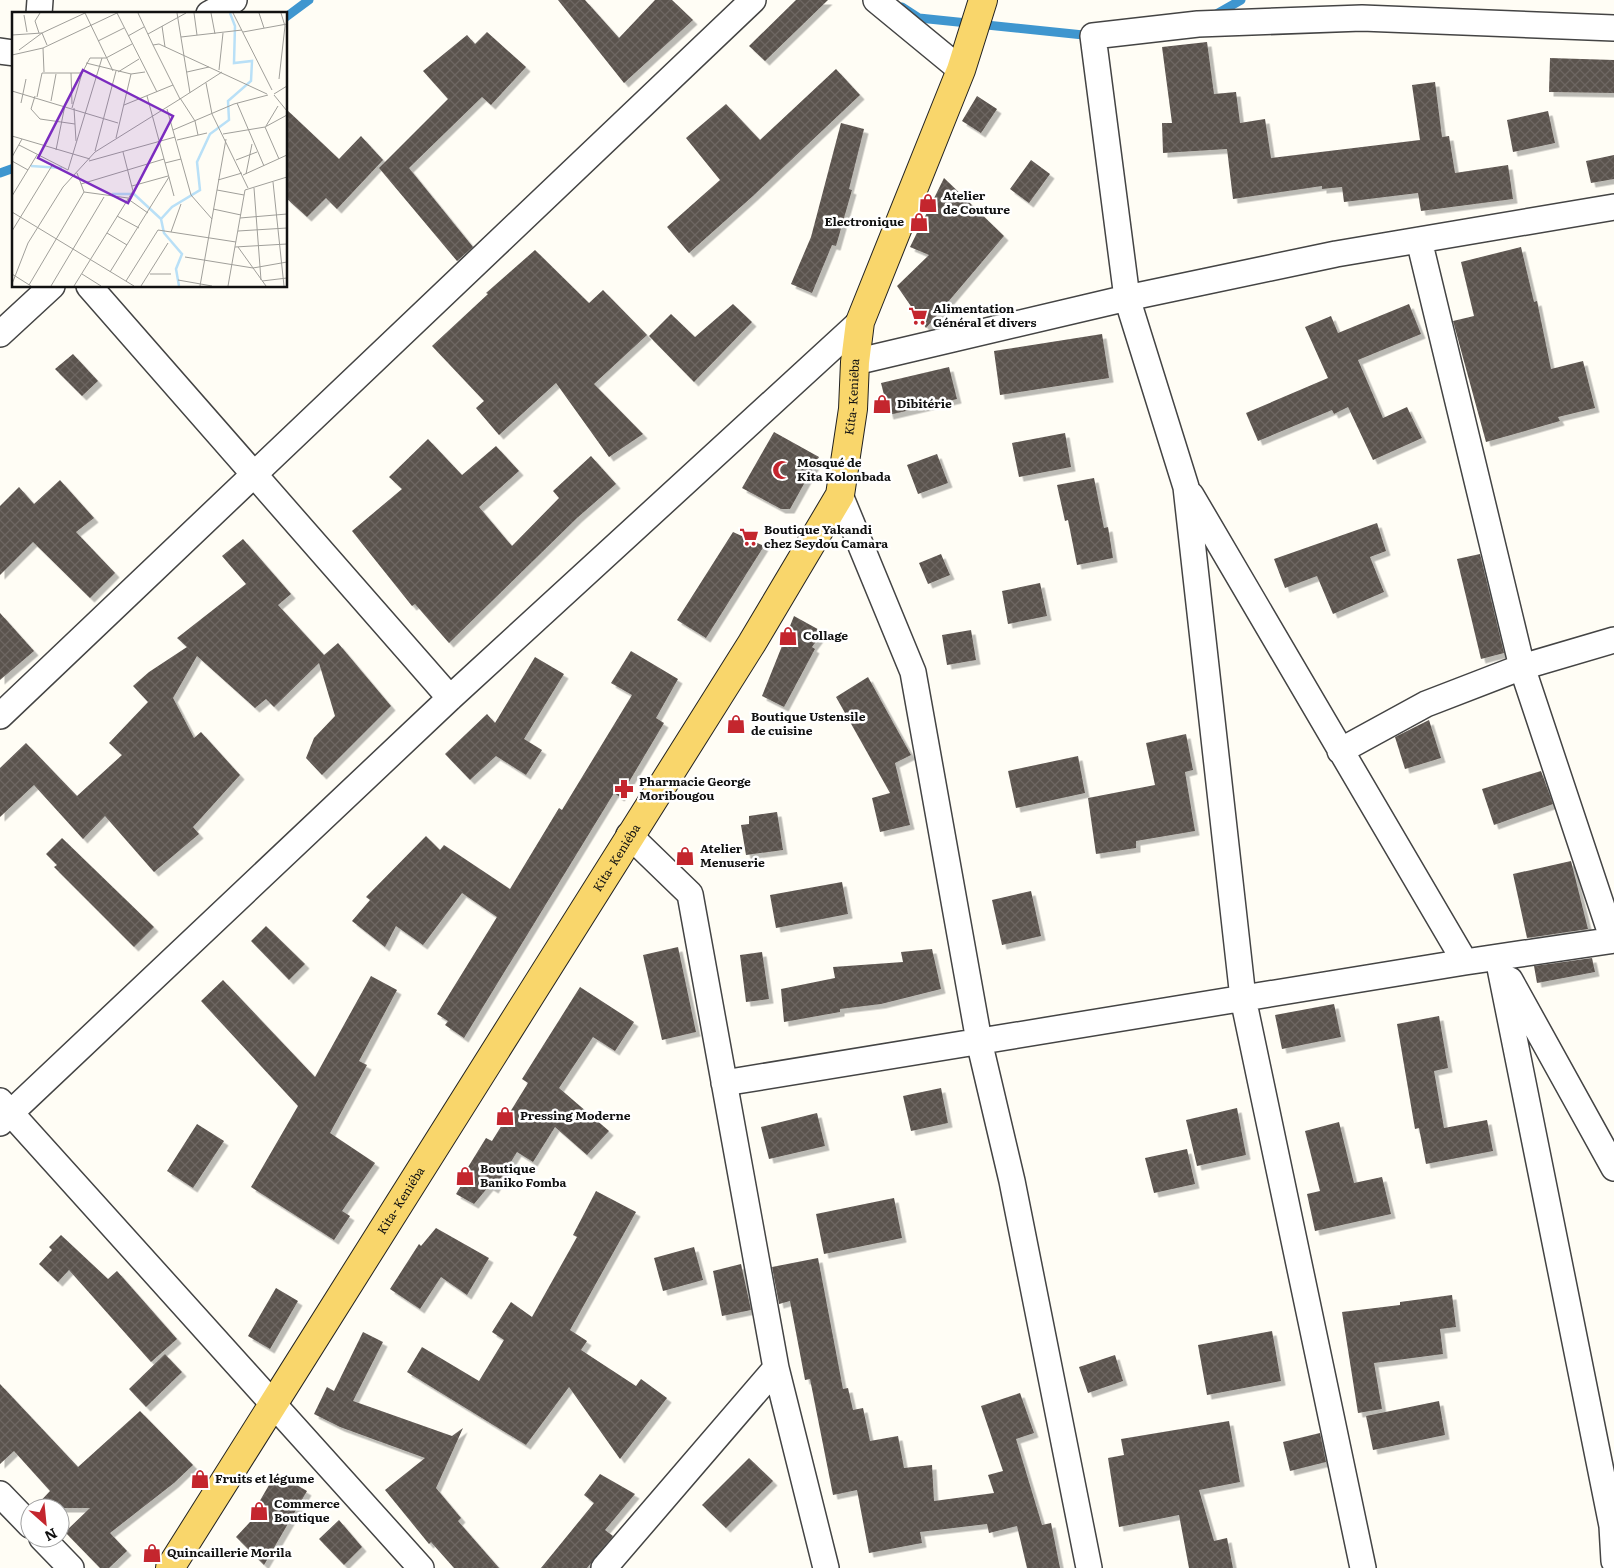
<svg xmlns="http://www.w3.org/2000/svg" width="1614" height="1568" viewBox="0 0 1614 1568" font-family="Literata,serif">
	<style>
		.lines { fill: none; stroke-linecap: round; stroke-linejoin: round }
		.stream { stroke: #3f96cf; stroke-width: 9 }
		.building { fill: url(#building-cross-hatch); filter: url(#shadow) }
		.minor-casing { stroke: #444; stroke-width: 28 }
		.primary-casing { stroke: #222; stroke-width: 30 }
		.minor { stroke: #fff; stroke-width: 25 }
		.primary { stroke: #f9d66b; stroke-width: 28 }
		.labels { text-anchor: middle; stroke-width: 5; stroke-linejoin: round; paint-order: stroke }
		.poi-label { font-size: 12px; font-weight: bold; fill: #111; stroke: #fff; text-anchor: start }
		.street-label { font-size: 12px; fill: #111; stroke: #fff }
		.inset-river { fill: none; stroke: #b9e0f7; stroke-width: 2.5 }
		.inset-road { fill: none; stroke: #a09f9a; stroke-width: 1 }
		.view { fill: #7b2cbf; fill-opacity: 0.15; stroke: #7b2cbf; stroke-width: 2.5 }
		.inset-edge { fill: none; stroke: #111; stroke-width: 2.5 }
	</style>
	<defs>
		<pattern id="building-cross-hatch" width="8" height="8" patternUnits="userSpaceOnUse" patternTransform="scale(1.25)"><rect width="8" height="8" fill="#5a524d"/><path d="M0 0l8 8M0 8l8-8" fill="none" stroke="#6d6662"/></pattern>
		<filter id="shadow"><feDropShadow dx="4.5" dy="4.5" stdDeviation="0" flood-color="#0004"/></filter>
	</defs>
	<rect width="100%" height="100%" fill="#fffdf5"/>
	<g class="lines">
		<path class="stream" d="M 902,7 L 919,18 L 1093,36
			M 1213,16 L 1241,0
			M 286,17 L 309,0
			M 0,173 L 14,168"/>
	</g>
	<path class="building" d="M 558,0 L 585,0 L 619,38 L 655,0 L 672,0 L 693,20 L 624,83 Z
		M 796,0 L 828,0 L 765,61 L 749,46 Z
		M 487,32 L 526,67 L 491,105 L 482,97 L 409,168 L 473,247 L 457,261 L 379,168 L 448,99 L 423,71 L 467,35 L 475,44 Z
		M 1207,42 L 1214,94 L 1236,92 L 1240,123 L 1265,119 L 1271,158 L 1420,140 L 1412,85 L 1435,82 L 1442,137 L 1449,136 L 1455,173 L 1508,165 L 1513,199 L 1421,211 L 1418,193 L 1344,202 L 1342,187 L 1322,189 L 1322,186 L 1233,199 L 1227,149 L 1163,153 L 1162,123 L 1172,123 L 1162,47 Z
		M 1550,58 L 1614,60 L 1614,93 L 1549,92 Z
		M 836,69 L 860,95 L 753,196 L 689,253 L 667,227 L 720,180 L 686,138 L 726,104 L 760,140 Z
		M 977,96 L 997,109 L 981,133 L 962,121 Z
		M 286,109 L 339,159 L 361,136 L 383,160 L 337,209 L 326,198 L 307,217 L 286,198 Z
		M 1548,111 L 1555,143 L 1513,152 L 1507,120 Z
		M 841,123 L 864,129 L 849,189 L 852,190 L 836,246 L 832,245 L 812,293 L 791,284 L 811,237 Z
		M 1614,155 L 1614,179 L 1591,183 L 1586,161 Z
		M 1031,160 L 1050,174 L 1029,203 L 1010,189 Z
		M 944,178 L 1004,236 L 926,328 L 897,286 L 929,255 L 910,247 Z
		M 1521,247 L 1534,302 L 1537,301 L 1551,369 L 1583,361 L 1595,408 L 1558,417 L 1560,421 L 1486,442 L 1453,321 L 1474,316 L 1461,262 Z
		M 535,250 L 589,303 L 603,290 L 647,335 L 594,384 L 643,434 L 609,457 L 556,383 L 499,435 L 476,408 L 484,401 L 432,346 L 488,294 L 486,293 Z
		M 733,304 L 752,322 L 694,382 L 649,336 L 671,314 L 695,337 Z
		M 1409,304 L 1421,334 L 1358,360 L 1383,418 L 1407,407 L 1422,438 L 1373,460 L 1348,407 L 1334,414 L 1332,410 L 1258,441 L 1246,413 L 1328,378 L 1305,327 L 1331,316 L 1338,333 Z
		M 1102,334 L 1109,378 L 1000,395 L 994,351 Z
		M 73,354 L 98,381 L 82,396 L 55,369 Z
		M 949,367 L 957,399 L 889,415 L 881,383 Z
		M 774,432 L 819,457 L 790,509 L 781,509 L 742,488 Z
		M 1065,433 L 1071,467 L 1019,477 L 1012,443 Z
		M 428,439 L 462,475 L 496,446 L 519,471 L 479,507 L 512,546 L 559,498 L 553,491 L 591,456 L 616,484 L 577,518 L 449,643 L 415,604 L 412,606 L 352,531 L 402,489 L 389,477 Z
		M 937,454 L 948,483 L 918,494 L 907,465 Z
		M 1094,478 L 1104,528 L 1108,527 L 1113,558 L 1077,565 L 1068,520 L 1065,521 L 1057,485 Z
		M 60,480 L 94,518 L 76,532 L 115,573 L 90,598 L 33,542 L 0,575 L 0,506 L 19,487 L 34,504 Z
		M 1377,523 L 1386,551 L 1370,557 L 1384,592 L 1333,614 L 1317,576 L 1285,588 L 1274,559 Z
		M 733,532 L 764,546 L 706,638 L 677,620 Z
		M 243,539 L 291,594 L 278,605 L 324,655 L 338,643 L 391,706 L 322,775 L 306,758 L 314,738 L 335,716 L 319,663 L 274,707 L 266,699 L 255,708 L 197,656 L 173,698 L 194,738 L 201,732 L 240,775 L 193,827 L 199,834 L 154,872 L 105,816 L 83,839 L 34,785 L 0,817 L 0,768 L 26,743 L 77,796 L 122,755 L 109,743 L 148,702 L 133,686 L 149,672 L 187,647 L 177,638 L 246,584 L 222,556 Z
		M 941,554 L 950,575 L 928,584 L 919,563 Z
		M 1480,554 L 1504,653 L 1481,659 L 1457,559 Z
		M 1040,583 L 1047,616 L 1008,624 L 1002,591 Z
		M 0,613 L 34,651 L 0,680 Z
		M 794,616 L 823,632 L 812,647 L 815,649 L 784,707 L 762,696 Z
		M 971,630 L 976,660 L 947,665 L 942,635 Z
		M 631,651 L 678,679 L 656,718 L 664,723 L 620,797 L 614,793 L 464,1038 L 445,1025 L 448,1021 L 437,1014 L 497,917 L 462,893 L 423,945 L 396,926 L 385,947 L 352,921 L 370,900 L 366,897 L 426,836 L 440,850 L 444,845 L 510,889 L 559,808 L 562,810 L 632,695 L 611,683 Z
		M 535,657 L 564,674 L 524,739 L 542,750 L 526,775 L 496,756 L 470,780 L 445,754 L 487,714 L 495,723 Z
		M 868,677 L 911,755 L 895,763 L 910,825 L 880,832 L 872,798 L 890,793 L 836,697 Z
		M 1429,720 L 1441,758 L 1405,769 L 1395,737 Z
		M 1186,734 L 1193,770 L 1185,772 L 1195,831 L 1136,841 L 1136,848 L 1096,854 L 1088,798 L 1155,785 L 1146,743 Z
		M 1078,756 L 1085,793 L 1016,808 L 1008,771 Z
		M 1541,771 L 1553,804 L 1494,825 L 1482,789 Z
		M 777,812 L 783,850 L 746,855 L 741,825 L 749,824 L 749,816 Z
		M 62,838 L 154,927 L 134,947 L 54,867 L 57,865 L 46,854 Z
		M 1571,861 L 1588,929 L 1527,938 L 1513,874 Z
		M 842,882 L 848,914 L 776,928 L 770,895 Z
		M 1031,891 L 1041,936 L 1002,945 L 992,900 Z
		M 266,926 L 305,964 L 289,980 L 251,941 Z
		M 678,947 L 696,1032 L 662,1040 L 643,955 Z
		M 932,949 L 941,989 L 881,1004 L 840,1009 L 840,1012 L 784,1022 L 781,989 L 835,978 L 833,967 L 903,962 L 901,952 Z
		M 762,952 L 769,999 L 746,1002 L 740,955 Z
		M 1592,958 L 1595,972 L 1537,983 L 1534,966 Z
		M 371,976 L 397,990 L 359,1061 L 367,1065 L 330,1133 L 375,1163 L 342,1211 L 350,1216 L 334,1240 L 251,1187 L 298,1106 L 201,1001 L 223,980 L 315,1077 Z
		M 580,987 L 634,1022 L 615,1051 L 593,1037 L 559,1088 L 609,1131 L 587,1155 L 555,1127 L 533,1162 L 517,1152 L 494,1189 L 489,1186 L 474,1204 L 456,1194 L 468,1174 L 465,1172 L 486,1138 L 492,1141 L 528,1083 L 522,1079 Z
		M 1334,1004 L 1341,1037 L 1282,1049 L 1275,1015 Z
		M 1439,1016 L 1448,1068 L 1434,1071 L 1444,1128 L 1487,1120 L 1493,1151 L 1426,1164 L 1419,1128 L 1415,1129 L 1397,1024 Z
		M 941,1088 L 948,1123 L 911,1131 L 903,1096 Z
		M 1237,1108 L 1246,1155 L 1197,1166 L 1186,1120 Z
		M 817,1113 L 825,1146 L 769,1159 L 761,1127 Z
		M 1339,1122 L 1354,1183 L 1382,1177 L 1391,1214 L 1315,1231 L 1307,1194 L 1320,1191 L 1305,1131 Z
		M 197,1124 L 224,1141 L 193,1188 L 167,1171 Z
		M 1187,1149 L 1195,1184 L 1154,1193 L 1145,1158 Z
		M 596,1191 L 636,1212 L 570,1330 L 587,1341 L 581,1350 L 636,1386 L 641,1379 L 667,1398 L 620,1459 L 569,1387 L 526,1445 L 407,1372 L 422,1347 L 479,1381 L 504,1340 L 492,1332 L 511,1302 L 532,1317 L 577,1237 L 573,1235 Z
		M 894,1198 L 902,1238 L 824,1254 L 816,1214 Z
		M 436,1228 L 489,1258 L 467,1295 L 441,1277 L 420,1309 L 390,1289 L 419,1244 L 421,1246 Z
		M 61,1235 L 108,1279 L 117,1271 L 177,1339 L 151,1362 L 69,1270 L 58,1282 L 39,1264 L 52,1250 L 49,1247 Z
		M 694,1247 L 703,1280 L 663,1291 L 654,1258 Z
		M 818,1258 L 843,1389 L 848,1388 L 853,1410 L 863,1408 L 870,1441 L 898,1436 L 904,1468 L 932,1465 L 934,1501 L 994,1493 L 988,1475 L 1003,1471 L 981,1406 L 1020,1393 L 1034,1433 L 1016,1439 L 1042,1525 L 1051,1523 L 1060,1568 L 1027,1568 L 1017,1526 L 989,1533 L 987,1524 L 920,1532 L 922,1543 L 869,1553 L 857,1490 L 833,1495 L 810,1379 L 805,1380 L 790,1301 L 779,1304 L 772,1267 Z
		M 741,1264 L 751,1310 L 722,1316 L 713,1271 Z
		M 276,1288 L 298,1301 L 270,1349 L 248,1336 Z
		M 1452,1295 L 1456,1327 L 1440,1329 L 1443,1354 L 1374,1363 L 1382,1409 L 1358,1413 L 1342,1312 L 1400,1305 L 1400,1302 Z
		M 1272,1331 L 1281,1381 L 1207,1395 L 1198,1345 Z
		M 363,1332 L 383,1342 L 353,1401 L 452,1436 L 463,1428 L 436,1488 L 461,1518 L 458,1521 L 499,1568 L 454,1568 L 431,1542 L 429,1544 L 385,1490 L 425,1458 L 340,1427 L 314,1414 L 327,1387 L 334,1391 Z
		M 165,1354 L 182,1372 L 146,1407 L 129,1389 Z
		M 1115,1355 L 1123,1381 L 1088,1393 L 1079,1367 Z
		M 0,1384 L 78,1467 L 140,1411 L 193,1465 L 174,1483 L 110,1533 L 127,1551 L 109,1568 L 100,1568 L 65,1532 L 90,1508 L 34,1508 L 50,1491 L 14,1451 L 0,1464 Z
		M 1439,1401 L 1445,1435 L 1373,1450 L 1366,1416 Z
		M 1229,1421 L 1240,1482 L 1199,1490 L 1214,1541 L 1227,1538 L 1233,1568 L 1189,1568 L 1179,1515 L 1119,1527 L 1108,1458 L 1124,1455 L 1121,1439 Z
		M 1320,1433 L 1326,1462 L 1290,1471 L 1283,1442 Z
		M 749,1458 L 773,1481 L 726,1528 L 702,1505 Z
		M 276,1473 L 307,1491 L 264,1565 L 236,1537 L 264,1507 L 258,1504 Z
		M 600,1474 L 635,1494 L 605,1530 L 613,1536 L 587,1568 L 541,1568 L 594,1503 L 584,1495 Z
		M 339,1520 L 362,1547 L 344,1565 L 319,1539 Z"/>
	<g class="lines">
		<g class="minor-casing">
			<path id="minor" d="M 876,0 L 961,70
				M 39,14 L 40,0
				M 209,14 L 234,0
				M 0,51 L 14,53
				M 1419,240 L 1522,667 L 1613,940
				M 89,286 L 450,698
				M 0,334 L 52,286
				M 855,362 L 1127,298 L 1336,254 L 1614,207
				M 840,495 L 913,672 L 979,1041 L 1012,1181 L 1089,1568
				M 1191,495 L 1465,962
				M 0,716 L 753,0
				M 1340,751 L 1426,704 L 1522,667 L 1614,640
				M 629,835 L 690,894 L 776,1368 L 826,1568
				M 1498,958 L 1612,1526 L 1614,1561
				M 1510,980 L 1614,1168
				M 724,1083 L 1465,962 L 1614,940
				M 0,1101 L 421,1568
				M 0,1123 L 450,698 L 860,322
				M 0,1494 L 30,1525
				M 42,1538 L 71,1568
				M 604,1568 L 776,1368
				M 1363,1568 L 1243,998 L 1186,487 L 1127,298 L 1093,36 L 1198,24 L 1362,18 L 1614,28"/>
		</g>
		<g class="primary-casing">
			<g id="primary">
				<path id="s1" d="M 170,1568 L 752,643 L 840,495 L 853,409 L 855,362 L 860,322 L 961,70 L 983,0"/>
			</g>
		</g>
		<use href="#minor" class="minor"/>
		<use href="#primary" class="primary"/>
	</g>
	<defs>
		<g id="shop-bare" transform="scale(1.5)"><path d="M-5-2.5h2.3a2.7 3.5 0 0 1 5.4 0H5L5.5 6h-11ZM-1.5-2.5h3a1.5 2.3 0 0 0-3 0Z" fill="#c4262e" stroke="#fff" stroke-width="2.5" paint-order="stroke"/></g>
		<g id="supermarket-bare" transform="scale(1.5)"><path d="M-6-5.5h2.5l.6 2H6L4.5 2H-2.5L-4.4-4H-6ZM-1.5 3.2a1.3 1.3 0 1 0 .1 0ZM3 3.2a1.3 1.3 0 1 0 .1 0Z" fill="#c4262e" stroke="#fff" stroke-width="2.5" paint-order="stroke"/></g>
		<g id="mosque-bare" transform="scale(1.5)"><path d="M3.5-4.9A6 6 0 1 0 3.5 4.9A5 5 0 1 1 3.5-4.9Z" fill="#c4262e" stroke="#fff" stroke-width="2.5" paint-order="stroke"/></g>
		<g id="pharmacy-bare" transform="scale(1.5)"><path d="M-2-6h4v4h4v4h-4v4h-4v-4h-4v-4h4Z" fill="#c4262e" stroke="#fff" stroke-width="2.5" paint-order="stroke"/></g>
	</defs>
	<g fill-rule="evenodd">
		<use href="#shop-bare" x="928" y="203"/>
		<use href="#shop-bare" x="919" y="222"/>
		<use href="#supermarket-bare" x="918" y="316"/>
		<use href="#shop-bare" x="882" y="404"/>
		<use href="#mosque-bare" x="782" y="470"/>
		<use href="#supermarket-bare" x="749" y="537"/>
		<use href="#shop-bare" x="788" y="636"/>
		<use href="#shop-bare" x="736" y="724"/>
		<use href="#pharmacy-bare" x="624" y="789"/>
		<use href="#shop-bare" x="685" y="856"/>
		<use href="#shop-bare" x="505" y="1116"/>
		<use href="#shop-bare" x="465" y="1176"/>
		<use href="#shop-bare" x="200" y="1479"/>
		<use href="#shop-bare" x="259" y="1511"/>
		<use href="#shop-bare" x="152" y="1553"/>
	</g>
	<g class="labels">
		<g class="poi-label">
			<text x="943" y="200">Atelier<tspan x="943" dy="14">de Couture</tspan></text>
			<text x="904" y="226" text-anchor="end">Electronique</text>
			<text x="933" y="313">Alimentation<tspan x="933" dy="14">Général et divers</tspan></text>
			<text x="897" y="408">Dibitérie</text>
			<text x="797" y="467">Mosqué de<tspan x="797" dy="14">Kita Kolonbada</tspan></text>
			<text x="764" y="534">Boutique Yakandi<tspan x="764" dy="14">chez Seydou Camara</tspan></text>
			<text x="803" y="640">Collage</text>
			<text x="751" y="721">Boutique Ustensile<tspan x="751" dy="14">de cuisine</tspan></text>
			<text x="639" y="786">Pharmacie George<tspan x="639" dy="14">Moribougou</tspan></text>
			<text x="700" y="853">Atelier<tspan x="700" dy="14">Menuserie</tspan></text>
			<text x="520" y="1120">Pressing Moderne</text>
			<text x="480" y="1173">Boutique<tspan x="480" dy="14">Baniko Fomba</tspan></text>
			<text x="215" y="1483">Fruits et légume</text>
			<text x="274" y="1508">Commerce<tspan x="274" dy="14">Boutique</tspan></text>
			<text x="167" y="1557">Quincaillerie Morila</text>
		</g>
		<g class="street-label">
			<text dy="4" stroke="none"><textPath href="#s1" startOffset="1364">Kita- Keniéba</textPath></text>
			<text dy="4" stroke="none"><textPath href="#s1" startOffset="839">Kita- Keniéba</textPath></text>
			<text dy="4" stroke="none"><textPath href="#s1" startOffset="434">Kita- Keniéba</textPath></text>
		</g>
	</g>
	<g transform="translate(12 12)">
		<rect width="275" height="275" fill="#fffdf5"/>
		<path class="inset-river" d="M 19,154 L 50,156M 100,182 L 122,182 L 149,207 L 152,221 L 170,242 L 164,257 L 167,274M 149,207 L 160,195 L 188,178 L 185,150 L 198,122 L 217,108 L 216,89 L 239,69 L 240,49 L 222,51 L 223,14 L 218,1"/>
		<path class="inset-road" d="M 126,1 L 141,33M 165,1 L 178,81M 182,1 L 185,23M 199,1 L 203,22M 221,1 L 260,78M 247,1 L 252,16M 12,3 L 15,20M 150,14 L 153,35M 231,20 L 275,12M 27,21 L 23,9 L 28,1M 136,22 L 174,1M 0,23 L 30,21 L 35,33M 116,24 L 132,15M 169,25 L 230,18M 86,29 L 112,16M 31,36 L 32,60M 7,38 L 30,21 L 73,1 L 101,59M 0,43 L 31,36 L 105,1 L 145,80M 74,51 L 119,62M 207,58 L 211,21M 106,60 L 127,47M 175,60 L 197,55M 59,61 L 60,92M 267,67 L 273,14 L 269,1M 194,71 L 200,102 L 236,176M 0,79 L 106,111M 262,82 L 275,74M 262,83 L 275,99M 23,84 L 19,97 L 28,107 L 63,112M 135,84 L 162,184M 25,85 L 30,61 L 70,61M 168,86 L 183,109 L 186,123M 168,87 L 210,60M 39,89 L 44,62M 9,91 L 14,67M 225,91 L 252,154M 112,93 L 161,73M 60,96 L 70,61 L 78,46 L 94,46 L 120,32M 62,96 L 64,129M 155,97 L 179,183 L 200,207M 254,114 L 266,94M 253,115 L 267,147M 161,118 L 222,92 L 256,83M 211,122 L 253,115 L 275,103M 0,124 L 78,147M 104,126 L 119,62 L 133,60M 165,128 L 195,121M 7,133 L 56,158 L 90,46M 44,138 L 53,93M 83,139 L 104,59M 0,145 L 10,127M 224,148 L 245,140M 0,149 L 16,158M 77,149 L 163,125M 153,151 L 169,147M 65,161 L 72,180 L 116,186M 234,162 L 240,132M 231,163 L 275,143M 206,168 L 230,161M 261,170 L 272,274M 69,172 L 152,147M 120,174 L 156,164M 242,176 L 249,268M 205,178 L 232,183M 0,184 L 25,143M 116,187 L 136,201M 201,197 L 229,203M 0,200 L 122,274M 105,204 L 127,216M 228,206 L 275,202M 0,219 L 41,152M 226,219 L 275,216M 159,220 L 169,192M 95,221 L 115,233M 223,235 L 275,232M 226,235 L 254,274M 173,245 L 241,256 L 275,250M 98,260 L 157,165M 0,262 L 19,274M 70,262 L 89,274M 138,262 L 159,262M 166,268 L 200,274M 114,269 L 146,218 L 224,230M 250,269 L 275,266M 0,272 L 16,231 L 51,175 L 83,140 L 168,87 L 141,33 L 147,32 L 255,82M 17,273 L 72,180M 39,274 L 92,185M 62,274 L 121,179 L 111,140M 129,274 L 156,231M 188,274 L 214,127M 216,274 L 233,178 L 275,165"/>
		<path class="view" d="M 71,58 L 161,104 L 116,191 L 26,146 Z"/>
		<rect width="275" height="275" class="inset-edge"/>
	</g>
	<g transform="translate(45 1523) rotate(153)"><circle r="24" fill="#ffffff" stroke="#a0a0a0"/>
	<path d="M0-4L9 19L0 12L-9 19Z" fill="#c4262e"/>
	<text y="-8" font-size="14" font-weight="bold" text-anchor="middle" fill="#111111">N</text>
	</g>
</svg>
